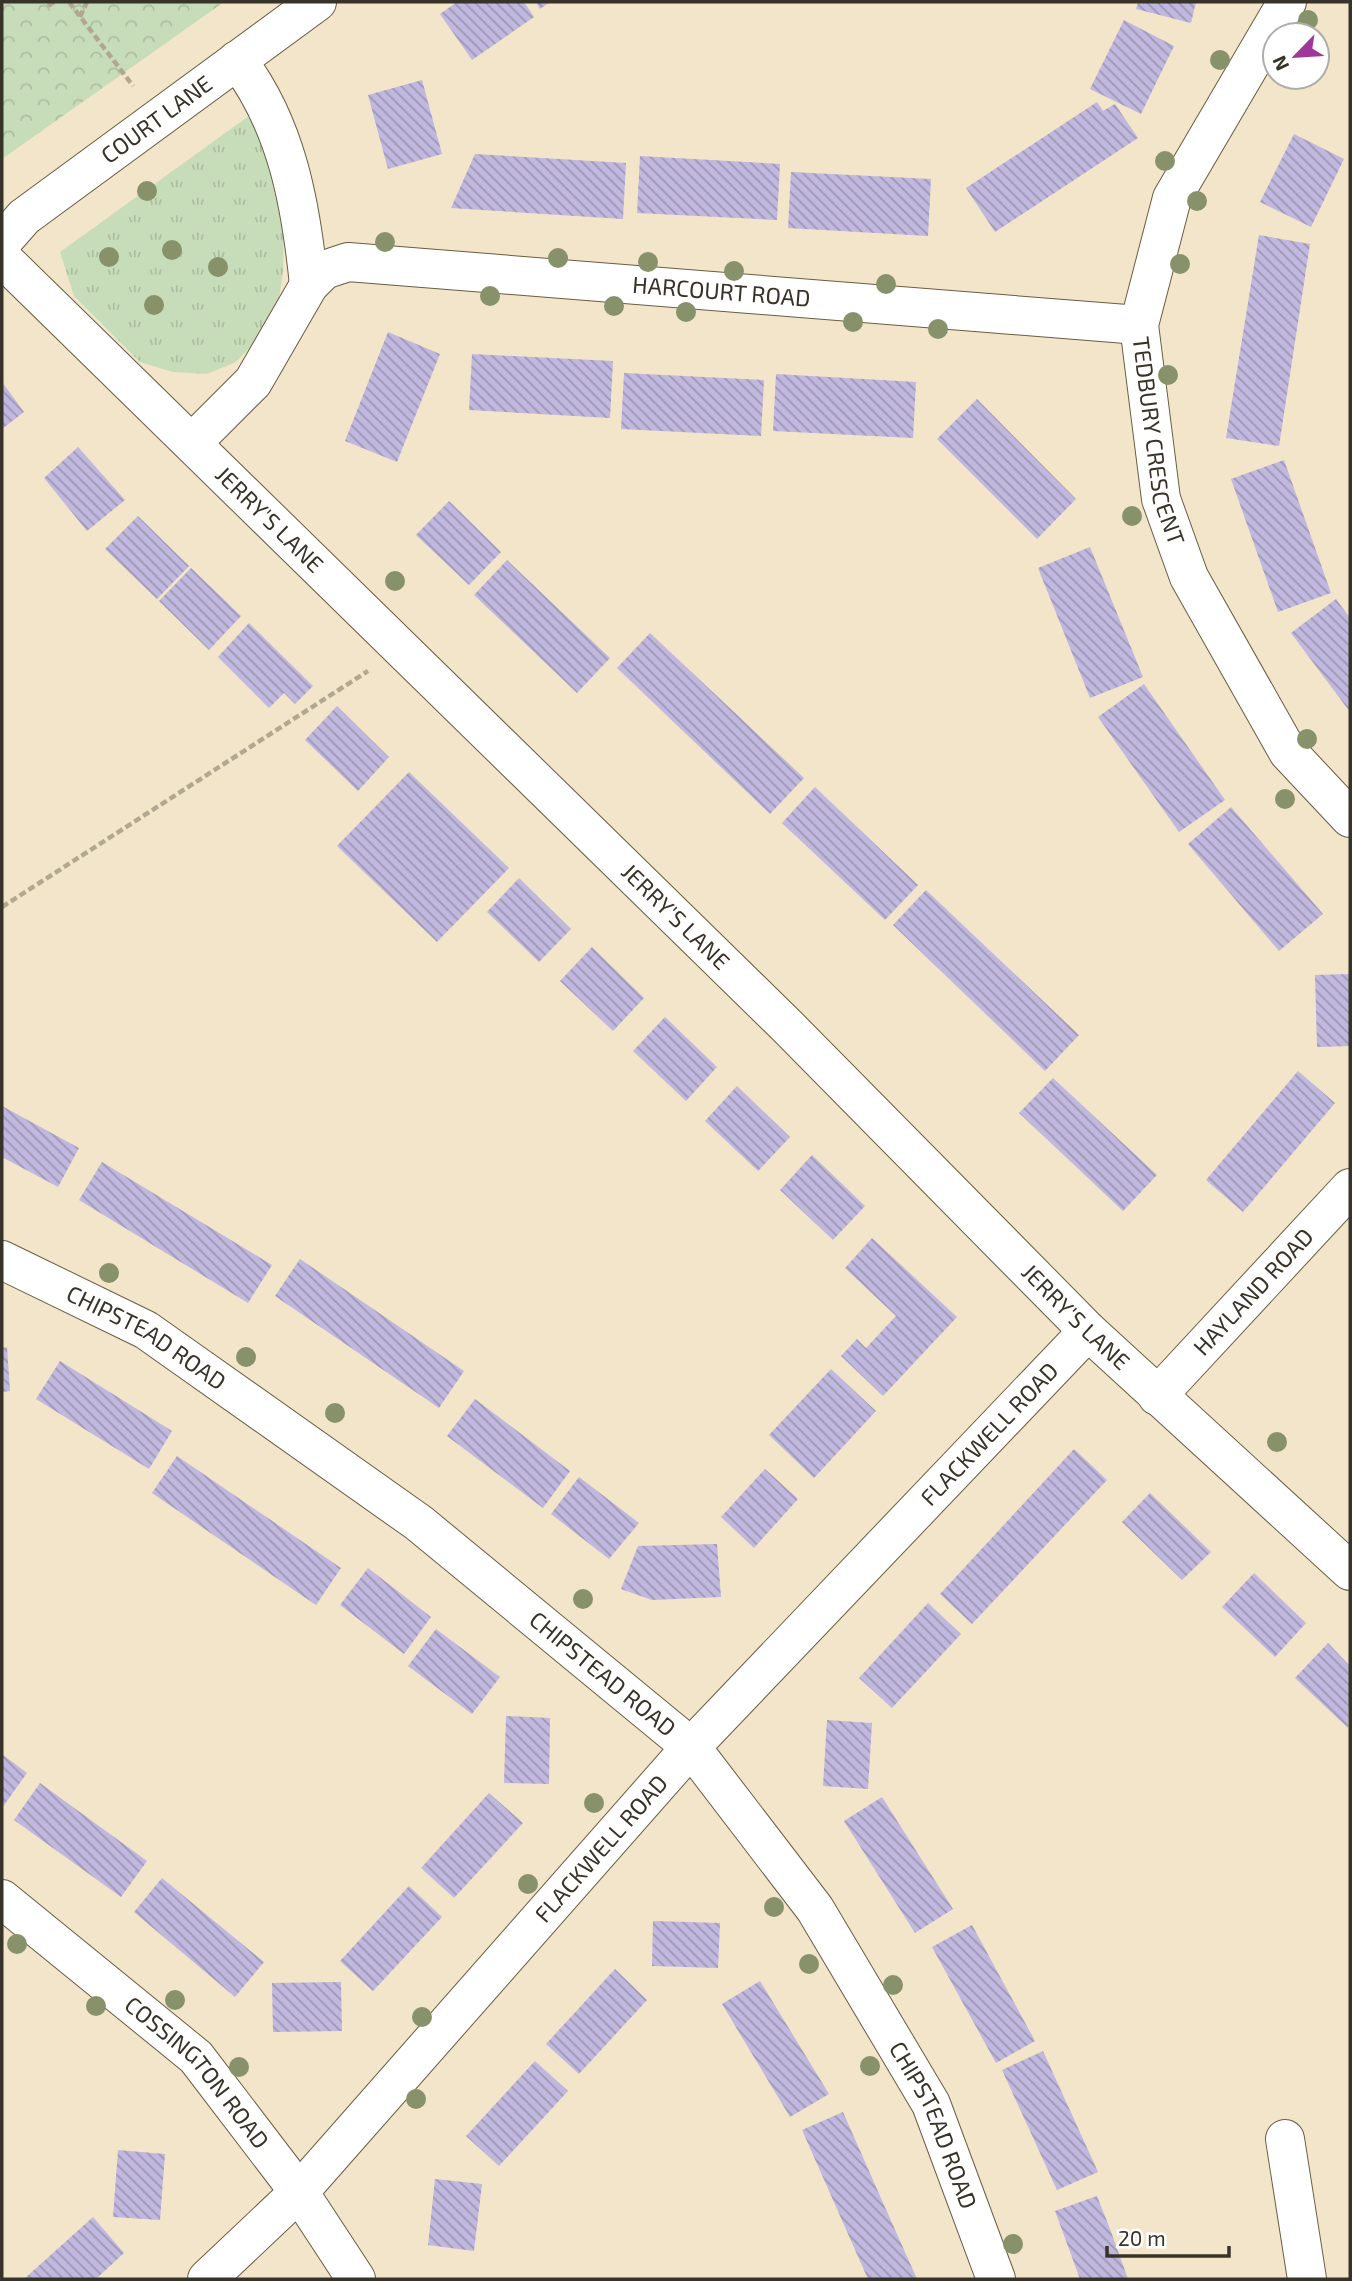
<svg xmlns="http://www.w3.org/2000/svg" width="1352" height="2281" viewBox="0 0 1352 2281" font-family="'Exo 2',sans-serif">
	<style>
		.grass { fill: url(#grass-tufts) }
		.park { fill: url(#park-crowns) }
		.building { fill: url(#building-back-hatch) }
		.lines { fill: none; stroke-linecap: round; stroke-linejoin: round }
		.minor-casing { stroke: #685d44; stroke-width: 40 }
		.path { stroke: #b2a791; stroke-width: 4.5; stroke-dasharray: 7 3.5; stroke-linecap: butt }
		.minor { stroke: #fff; stroke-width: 38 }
		.tree { fill: #88926a }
		.labels { text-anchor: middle; stroke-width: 6; stroke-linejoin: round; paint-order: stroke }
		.street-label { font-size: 23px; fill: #383328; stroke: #fff }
	</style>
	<defs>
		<pattern id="grass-tufts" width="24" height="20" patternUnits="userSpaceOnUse" patternTransform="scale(1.75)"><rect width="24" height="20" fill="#c7ddba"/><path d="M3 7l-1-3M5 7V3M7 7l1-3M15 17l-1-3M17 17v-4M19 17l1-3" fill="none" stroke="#acbea0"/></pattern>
		<pattern id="park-crowns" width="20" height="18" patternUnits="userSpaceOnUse" patternTransform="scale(1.75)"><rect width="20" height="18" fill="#c7ddba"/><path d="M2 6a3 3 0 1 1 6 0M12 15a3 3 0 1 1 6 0" fill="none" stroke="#acbea0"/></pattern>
		<pattern id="building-back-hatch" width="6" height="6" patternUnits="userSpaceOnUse" patternTransform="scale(1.75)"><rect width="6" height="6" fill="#c0b8de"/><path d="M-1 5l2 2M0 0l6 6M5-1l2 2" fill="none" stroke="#9d96b4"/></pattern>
	</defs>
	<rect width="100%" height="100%" fill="#f2e5c9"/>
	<path class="grass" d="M 253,113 L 259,123 L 284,235 L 283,271 L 279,300 L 262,335 L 236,362 L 207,374 L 173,372 L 140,362 L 74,296 L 60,252 Z"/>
	<path class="park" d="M 2,2 L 224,2 L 2,159 Z"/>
	<path class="building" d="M 457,2 L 524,2 L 534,17 L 472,60 L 440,14 Z
		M 536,2 L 550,2 L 540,9 Z
		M 1138,2 L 1196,2 L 1191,23 L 1136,9 Z
		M 1124,20 L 1174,46 L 1141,114 L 1090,89 Z
		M 422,80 L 442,154 L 388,169 L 368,95 Z
		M 1097,102 L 1103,111 L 1115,104 L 1138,138 L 995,232 L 966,188 Z
		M 1294,134 L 1344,159 L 1311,227 L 1260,202 Z
		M 475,154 L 626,163 L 623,219 L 451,208 Z
		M 640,156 L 780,164 L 777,220 L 637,213 Z
		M 791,172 L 931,179 L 928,236 L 788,228 Z
		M 1259,235 L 1310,244 L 1279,446 L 1226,438 Z
		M 388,332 L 440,354 L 397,462 L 345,441 Z
		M 472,354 L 613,361 L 610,418 L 469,410 Z
		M 624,373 L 764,380 L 761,436 L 621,429 Z
		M 776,374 L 916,382 L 913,438 L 773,431 Z
		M 2,382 L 24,412 L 2,429 Z
		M 977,399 L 1076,499 L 1037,539 L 937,439 Z
		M 78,447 L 125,500 L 87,531 L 44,478 Z
		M 1284,460 L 1331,593 L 1278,612 L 1231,479 Z
		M 449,501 L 501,552 L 469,585 L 416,535 Z
		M 138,516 L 189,566 L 157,599 L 105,549 Z
		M 1090,547 L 1143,677 L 1090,698 L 1038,568 Z
		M 507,560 L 610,658 L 577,693 L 474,595 Z
		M 191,568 L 241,616 L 209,650 L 159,601 Z
		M 1336,599 L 1350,618 L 1350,712 L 1291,633 Z
		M 249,623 L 313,686 L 295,704 L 284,693 L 269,708 L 218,657 Z
		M 650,633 L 804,778 L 770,814 L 617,668 Z
		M 1144,684 L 1225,800 L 1179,832 L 1098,717 Z
		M 337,706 L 389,757 L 358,791 L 305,740 Z
		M 409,772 L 509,868 L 437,942 L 337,846 Z
		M 815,787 L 918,885 L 885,920 L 782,823 Z
		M 1231,807 L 1323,914 L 1279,951 L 1188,844 Z
		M 519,878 L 571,929 L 539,962 L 487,912 Z
		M 926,890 L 1079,1035 L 1045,1071 L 893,925 Z
		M 592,947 L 644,998 L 613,1031 L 560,981 Z
		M 1350,974 L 1350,1046 L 1317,1047 L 1315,975 Z
		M 665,1017 L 717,1067 L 686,1101 L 633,1051 Z
		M 1298,1071 L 1335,1103 L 1243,1212 L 1206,1180 Z
		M 1053,1078 L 1157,1175 L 1123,1211 L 1019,1113 Z
		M 737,1086 L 790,1137 L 758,1171 L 705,1121 Z
		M 2,1106 L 79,1148 L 58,1187 L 2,1157 Z
		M 812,1155 L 865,1206 L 833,1240 L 780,1190 Z
		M 102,1162 L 272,1265 L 248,1303 L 79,1200 Z
		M 872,1238 L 957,1317 L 883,1396 L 841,1356 L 857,1339 L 866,1348 L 896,1316 L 845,1268 Z
		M 300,1259 L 464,1371 L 439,1408 L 275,1296 Z
		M 7,1347 L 10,1391 L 2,1392 L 2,1348 Z
		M 60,1361 L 172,1431 L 149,1469 L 36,1399 Z
		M 831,1369 L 876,1411 L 814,1478 L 769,1435 Z
		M 475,1399 L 570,1471 L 543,1508 L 447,1436 Z
		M 1074,1449 L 1107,1480 L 972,1624 L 940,1594 Z
		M 177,1456 L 341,1568 L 316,1605 L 152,1493 Z
		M 765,1469 L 798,1499 L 754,1548 L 721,1517 Z
		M 579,1477 L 639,1523 L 609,1559 L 551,1514 Z
		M 1150,1493 L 1211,1552 L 1182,1580 L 1122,1522 Z
		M 717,1544 L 721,1597 L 652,1600 L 621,1589 L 638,1546 Z
		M 368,1568 L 431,1617 L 404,1654 L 340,1605 Z
		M 1254,1573 L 1306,1623 L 1275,1657 L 1222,1607 Z
		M 928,1603 L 961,1634 L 892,1708 L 859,1678 Z
		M 436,1629 L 500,1677 L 472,1714 L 408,1666 Z
		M 1328,1643 L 1350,1666 L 1348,1728 L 1295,1678 Z
		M 506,1716 L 550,1718 L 549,1784 L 504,1783 Z
		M 827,1720 L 872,1723 L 868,1789 L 823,1786 Z
		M 2,1754 L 27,1773 L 2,1808 Z
		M 40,1783 L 147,1861 L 121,1897 L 14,1820 Z
		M 489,1793 L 523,1823 L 454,1898 L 421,1868 Z
		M 882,1797 L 953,1909 L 915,1933 L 844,1821 Z
		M 162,1878 L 264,1962 L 235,1997 L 134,1912 Z
		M 409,1886 L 442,1917 L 373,1991 L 340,1961 Z
		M 653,1921 L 720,1923 L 718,1968 L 652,1966 Z
		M 972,1925 L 1035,2041 L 996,2063 L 932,1947 Z
		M 615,1969 L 647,2000 L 579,2074 L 546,2044 Z
		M 760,1981 L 829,2094 L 790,2117 L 722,2004 Z
		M 341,1982 L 342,2031 L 273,2032 L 272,1983 Z
		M 1043,2051 L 1098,2172 L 1057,2190 L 1002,2070 Z
		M 535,2061 L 568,2091 L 499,2166 L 466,2136 Z
		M 843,2112 L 884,2205 L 917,2279 L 868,2279 L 856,2252 L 802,2130 Z
		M 118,2150 L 165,2154 L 160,2220 L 113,2217 Z
		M 435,2179 L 482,2184 L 474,2251 L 428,2245 Z
		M 1097,2196 L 1110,2229 L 1128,2279 L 1080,2279 L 1055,2211 Z
		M 93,2217 L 124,2253 L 96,2279 L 24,2279 Z"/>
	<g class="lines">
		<g class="minor-casing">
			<g id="minor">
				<path id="s1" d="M 1287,2 L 1172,198 L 1139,325 L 1161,499 L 1189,577 L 1288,752 L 1350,818"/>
				<path d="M 237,60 C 287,125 301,205 309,285"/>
				<path id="s2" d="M 2,242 L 24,217 L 317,2"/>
				<path id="s3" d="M 2,258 L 786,1025 L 1088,1331 L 1350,1571"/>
				<path id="s4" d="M 193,442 L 253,382 L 309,285 L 324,270 L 348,262 L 1139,325"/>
				<path id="s5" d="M 2,1260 L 146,1330 L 419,1523 L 691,1747 L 815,1909 L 931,2104 L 996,2279"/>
				<path id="s6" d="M 1157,1396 L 1350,1188"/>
				<path id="s7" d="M 2,1899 L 196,2057 L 299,2192 L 356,2279"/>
				<path d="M 1285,2139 L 1307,2279"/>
				<path id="s8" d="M 207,2279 L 299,2192 L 691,1747 L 1088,1331"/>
			</g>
		</g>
		<path class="path" d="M 69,2 L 133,86
			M 48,6 L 54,2
			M 80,17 L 87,2
			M 2,907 L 368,671"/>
		<use href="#minor" class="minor"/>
	</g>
	<g class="tree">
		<circle cx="1308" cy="20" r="10"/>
		<circle cx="1220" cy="60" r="10"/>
		<circle cx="1165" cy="161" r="10"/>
		<circle cx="147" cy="191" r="10"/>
		<circle cx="1197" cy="201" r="10"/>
		<circle cx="385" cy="242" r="10"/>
		<circle cx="172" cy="250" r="10"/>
		<circle cx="109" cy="257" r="10"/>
		<circle cx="558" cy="258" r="10"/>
		<circle cx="648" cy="262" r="10"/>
		<circle cx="1180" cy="264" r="10"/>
		<circle cx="218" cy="267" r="10"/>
		<circle cx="734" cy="271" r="10"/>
		<circle cx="886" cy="284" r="10"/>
		<circle cx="490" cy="296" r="10"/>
		<circle cx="154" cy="305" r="10"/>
		<circle cx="614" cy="306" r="10"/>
		<circle cx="686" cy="312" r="10"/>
		<circle cx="853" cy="322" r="10"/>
		<circle cx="938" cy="329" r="10"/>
		<circle cx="1168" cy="375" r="10"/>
		<circle cx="1132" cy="516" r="10"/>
		<circle cx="395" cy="581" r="10"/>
		<circle cx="1307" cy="739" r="10"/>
		<circle cx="1285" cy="799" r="10"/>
		<circle cx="109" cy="1273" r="10"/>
		<circle cx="246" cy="1357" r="10"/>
		<circle cx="335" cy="1413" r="10"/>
		<circle cx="1277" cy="1442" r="10"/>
		<circle cx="583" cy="1599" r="10"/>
		<circle cx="594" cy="1803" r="10"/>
		<circle cx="528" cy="1884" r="10"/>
		<circle cx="774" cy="1907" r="10"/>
		<circle cx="17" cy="1944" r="10"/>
		<circle cx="809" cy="1964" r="10"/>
		<circle cx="893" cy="1985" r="10"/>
		<circle cx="175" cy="2000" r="10"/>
		<circle cx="96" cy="2006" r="10"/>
		<circle cx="422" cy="2017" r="10"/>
		<circle cx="870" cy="2066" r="10"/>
		<circle cx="239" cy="2067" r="10"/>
		<circle cx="416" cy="2099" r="10"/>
		<circle cx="1013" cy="2244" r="10"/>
	</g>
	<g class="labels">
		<g class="street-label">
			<text dy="8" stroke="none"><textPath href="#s2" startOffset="198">COURT LANE</textPath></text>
			<text dy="8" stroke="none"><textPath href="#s4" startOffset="618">HARCOURT ROAD</textPath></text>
			<text dy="8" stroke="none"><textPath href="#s1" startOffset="476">TEDBURY CRESCENT</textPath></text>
			<text dy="8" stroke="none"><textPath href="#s3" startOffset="374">JERRY'S LANE</textPath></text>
			<text dy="8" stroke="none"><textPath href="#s3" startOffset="942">JERRY'S LANE</textPath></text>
			<text dy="8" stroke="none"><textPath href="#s6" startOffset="142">HAYLAND ROAD</textPath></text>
			<text dy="8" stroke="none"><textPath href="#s3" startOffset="1508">JERRY'S LANE</textPath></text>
			<text dy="8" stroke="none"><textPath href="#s5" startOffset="164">CHIPSTEAD ROAD</textPath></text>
			<text dy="8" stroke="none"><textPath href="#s8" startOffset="1152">FLACKWELL ROAD</textPath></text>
			<text dy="8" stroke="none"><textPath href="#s5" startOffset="732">CHIPSTEAD ROAD</textPath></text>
			<text dy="8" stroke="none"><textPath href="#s8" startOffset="584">FLACKWELL ROAD</textPath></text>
			<text dy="8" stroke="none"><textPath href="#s7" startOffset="262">COSSINGTON ROAD</textPath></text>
			<text dy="8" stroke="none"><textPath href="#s5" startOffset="1298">CHIPSTEAD ROAD</textPath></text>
		</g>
	</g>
	<rect width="1352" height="2281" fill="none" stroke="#383328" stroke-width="7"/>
	<g transform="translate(1296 56) rotate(245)"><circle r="33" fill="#ffffff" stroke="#afada9" stroke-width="2"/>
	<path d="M0-5L12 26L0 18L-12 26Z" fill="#9f379a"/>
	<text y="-10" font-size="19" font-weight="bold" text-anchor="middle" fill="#383328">N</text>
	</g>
	<path d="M1107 2246v10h122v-10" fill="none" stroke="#383328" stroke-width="3.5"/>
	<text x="1118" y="2246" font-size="21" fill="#383328" stroke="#ffffff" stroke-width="5" paint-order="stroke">20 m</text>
</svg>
